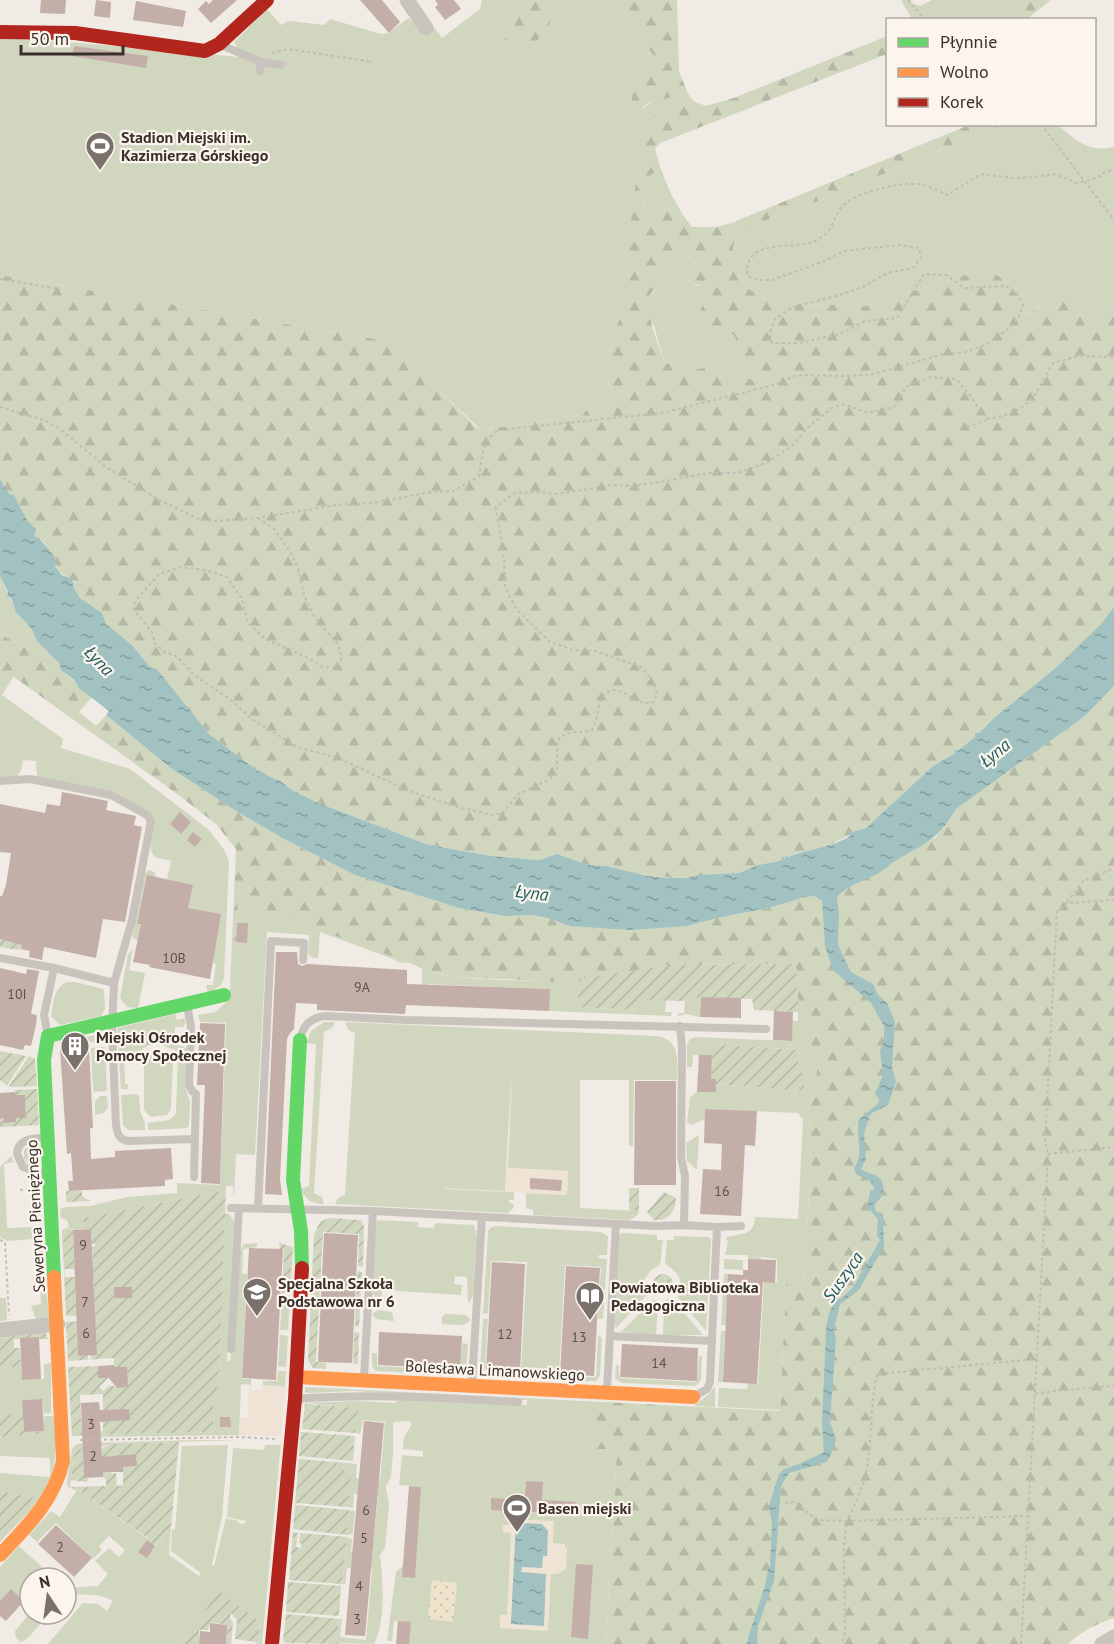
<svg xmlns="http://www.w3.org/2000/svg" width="1114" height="1644" viewBox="0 0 1114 1644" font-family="'PT Sans',sans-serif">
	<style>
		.grass { fill: #d1d6bf }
		.forest { fill: url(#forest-firs); fill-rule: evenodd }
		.sand { fill: url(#sand-dots) }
		.garden { fill: url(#garden-furrows); fill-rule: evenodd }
		.plaza { fill: #eee3d5; fill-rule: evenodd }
		.water { fill: url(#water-ripples) }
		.building { fill: #c3afa7 }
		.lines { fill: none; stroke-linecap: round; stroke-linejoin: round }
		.path { stroke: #c2bbb6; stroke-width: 2; stroke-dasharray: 3 3; stroke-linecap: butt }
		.lane { stroke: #c9c3be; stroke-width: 8 }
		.street { stroke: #c9c3be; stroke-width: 15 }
		.fast { stroke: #63d668; stroke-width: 14 }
		.slow { stroke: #ff974d; stroke-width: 14 }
		.jam { stroke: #b3261e; stroke-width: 14 }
		.labels { text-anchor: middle; stroke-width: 4.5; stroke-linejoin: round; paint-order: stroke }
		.number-label { font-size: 14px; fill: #5d504a }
		.poi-label { font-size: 16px; font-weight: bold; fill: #3b302b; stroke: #fbf5ee; text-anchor: start }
		.street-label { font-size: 16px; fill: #3b302b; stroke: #fbf5ee }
		.water-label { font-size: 18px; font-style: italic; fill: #1f5a5e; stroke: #fbf5ee }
	</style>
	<defs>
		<pattern id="forest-firs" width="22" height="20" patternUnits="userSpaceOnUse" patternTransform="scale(1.5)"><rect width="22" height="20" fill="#d1d6bf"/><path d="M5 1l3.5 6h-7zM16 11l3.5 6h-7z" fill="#b4b8a4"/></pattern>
		<pattern id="sand-dots" width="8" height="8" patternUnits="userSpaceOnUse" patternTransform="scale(1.5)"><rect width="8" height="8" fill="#efe3cc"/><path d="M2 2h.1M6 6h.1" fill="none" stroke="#cec3af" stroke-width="1.8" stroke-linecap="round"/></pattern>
		<pattern id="garden-furrows" width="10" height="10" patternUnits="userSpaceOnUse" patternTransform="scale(1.5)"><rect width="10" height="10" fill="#d1d6bf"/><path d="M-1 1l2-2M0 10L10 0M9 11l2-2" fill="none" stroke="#b4b8a4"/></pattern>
		<pattern id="water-ripples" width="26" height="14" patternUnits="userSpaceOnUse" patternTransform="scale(1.5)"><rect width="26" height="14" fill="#a1c2c1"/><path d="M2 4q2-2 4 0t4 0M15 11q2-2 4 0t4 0" fill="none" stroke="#849e9d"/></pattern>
	</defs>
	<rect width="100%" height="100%" fill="#f0ebe5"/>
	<path class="grass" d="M 482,0 L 519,0 C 523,14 514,29 504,39 L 537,40 L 547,34 L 556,0 L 610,0 L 655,57 L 644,78 L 643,108 C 654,99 674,92 688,93 L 693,101 L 664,115 L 654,115 L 625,268 L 626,286 L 620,318 L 612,337 L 606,378 L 614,397 L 605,410 L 592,414 L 586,410 L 583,415 L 481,430 L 386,341 L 0,275 L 0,36 L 239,57 L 241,50 L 237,48 L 234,42 L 267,9 L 281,25 L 289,21 L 324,25 L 330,19 L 381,34 L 389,33 L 408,18 L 423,31 L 434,27 L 442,38 L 480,9 Z
		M 901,0 L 910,0 L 913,4 L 921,6 L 932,0 L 1031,0 L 1005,20 L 912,19 Z
		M 1002,125 L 1058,125 C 1076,140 1088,153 1114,147 L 1114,304 L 1097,313 L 1086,310 L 1060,294 L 1024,315 L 985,269 L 866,306 L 795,304 L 770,301 L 747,288 L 739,276 L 733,260 L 733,245 L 751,227 L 789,210 L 841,194 L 911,161 Z
		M 660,167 L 671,194 L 683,215 L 670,209 L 663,211 L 661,216 L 661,225 L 655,229 L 647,226 C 645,216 641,185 649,177 C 653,172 657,173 660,167 Z
		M 685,257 C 692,258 695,260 697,266 L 685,272 L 695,286 L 703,285 L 709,288 L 710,294 L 700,310 L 716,334 L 734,334 L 740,348 L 739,356 L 745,365 L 759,373 L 760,377 L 757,379 L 723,379 C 710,368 709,365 691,371 L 683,359 L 665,364 L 654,326 L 648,318 L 646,303 L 648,296 L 654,292 L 656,279 L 649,275 C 655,259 671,260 685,257 Z
		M 0,576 L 14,607 L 31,628 L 37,641 L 59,663 C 39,653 19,645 0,634 Z
		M 13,677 L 2,695 L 63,739 L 61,748 L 130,769 L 209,830 L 225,851 L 229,862 L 224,978 L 221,985 L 208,994 L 206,985 L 213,985 L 216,964 L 213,963 L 214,955 L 188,908 L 192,886 L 167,879 L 171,861 L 155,857 C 146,846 153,831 155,819 C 123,789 79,786 37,778 L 36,761 L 23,760 L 22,768 L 17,777 L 0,778 L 0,681 Z
		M 150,870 L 155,873 L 156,877 L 142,916 L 139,915 L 137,923 L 142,925 L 154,944 L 137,940 L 132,937 L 144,873 Z
		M 237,899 L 410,963 L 396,962 L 396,960 L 320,932 L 318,958 L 313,958 L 308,954 L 309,935 L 267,932 L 255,1155 L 236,1154 L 234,1199 L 233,1186 L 226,1186 L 226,1190 L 83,1218 L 84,1229 L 62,1230 L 69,1227 L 67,1220 L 61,1218 L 60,1209 L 66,1207 L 90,1206 L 127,1197 L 177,1193 L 177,1183 L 220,1185 L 226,1023 L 200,1022 L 198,1015 L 215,1012 L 230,999 L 230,988 L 233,986 Z
		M 133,949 L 129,970 L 145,973 L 138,1008 L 127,1007 L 120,998 L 128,954 Z
		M 422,968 C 445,983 535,979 567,982 L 579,979 L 577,1007 L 640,1010 L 640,999 L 666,1000 L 665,1012 L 672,1012 L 671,1016 L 549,1011 L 549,989 L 427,984 L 425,1006 L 422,1006 Z
		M 67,982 L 75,982 L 104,989 L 105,1009 L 101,1016 L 60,1025 L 51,1016 C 54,1003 53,988 67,982 Z
		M 701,997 L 700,1017 L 686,1014 L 678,1016 L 678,1013 L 684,1013 L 685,1001 Z
		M 798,998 L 804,1014 L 804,1033 L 806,1040 L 815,1051 L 817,1060 L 817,1072 L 808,1116 L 811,1159 L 804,1285 L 786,1285 L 780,1410 L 718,1407 L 719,1388 L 747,1389 L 748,1383 L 758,1384 L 764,1282 L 777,1282 L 777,1259 L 751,1256 L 761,1258 L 761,1260 L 748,1259 L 748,1255 L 725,1255 L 728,1241 L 725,1238 C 740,1232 754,1238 755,1217 L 798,1219 L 803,1120 L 798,1113 L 706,1109 L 705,1119 L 691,1125 L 687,1122 L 690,1097 L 697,1092 L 715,1092 L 716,1084 L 804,1091 L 797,1072 L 799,1050 L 712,1044 L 712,1055 L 693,1055 L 692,1067 L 687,1067 L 687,1044 L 690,1039 L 695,1037 L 791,1041 L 793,1021 L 798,1021 Z
		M 175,1014 L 177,1020 L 185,1018 L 185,1024 L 183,1027 L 175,1027 L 174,1045 L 183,1046 L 186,1049 L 185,1087 L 190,1102 L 189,1125 L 187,1128 L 148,1130 L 148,1123 C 159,1120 172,1124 176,1112 L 178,1056 L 175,1050 L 164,1046 L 163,1034 L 147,1034 L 147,1047 L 143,1048 L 139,1054 L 134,1054 L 133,1051 L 124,1052 L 125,1084 L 128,1084 L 128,1089 L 121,1089 L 117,1028 Z
		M 324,1022 L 335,1022 L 332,1028 L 324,1032 L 314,1193 L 322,1197 L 324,1204 C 311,1204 306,1200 301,1189 L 309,1186 L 316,1044 L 306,1043 L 311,1031 Z
		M 345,1022 L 657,1036 C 681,1040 677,1061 677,1080 L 634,1080 L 633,1146 L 629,1146 L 629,1080 L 580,1080 L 580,1208 L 639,1211 C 637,1217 634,1218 629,1220 L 533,1215 L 533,1210 L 526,1208 L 526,1193 L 567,1195 L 568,1171 L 508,1168 L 513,1067 L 505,1192 L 514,1192 L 514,1200 L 509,1200 L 509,1203 L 514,1204 L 513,1208 L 508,1213 L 335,1204 L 338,1198 L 345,1195 L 355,1033 L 348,1030 Z
		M 103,1034 L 103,1042 L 72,1043 L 72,1049 L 60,1049 L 60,1041 Z
		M 105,1047 L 107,1091 L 95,1092 L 93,1090 L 91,1048 Z
		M 151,1052 L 169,1053 L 173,1058 L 171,1109 L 167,1115 L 151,1117 L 144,1110 L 144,1059 L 145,1055 Z
		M 137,1094 L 139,1096 L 140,1111 L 145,1123 L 145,1130 L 128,1130 L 123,1125 L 121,1095 Z
		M 100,1096 L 107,1096 L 108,1107 L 104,1113 L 95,1115 L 95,1102 Z
		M 699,1135 L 697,1169 L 696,1169 L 687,1161 L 686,1143 Z
		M 30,1145 L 38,1146 L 39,1164 L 28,1164 L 24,1158 L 24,1150 Z
		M 11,1156 L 14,1162 L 4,1164 L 7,1228 L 38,1227 L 39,1231 L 32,1231 L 33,1239 L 7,1241 L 0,1237 L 0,1167 Z
		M 225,1213 L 229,1214 L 234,1221 L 227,1361 L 230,1361 L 231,1353 L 234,1352 L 240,1251 L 244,1244 L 257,1243 L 257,1247 L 243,1249 L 242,1273 L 247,1274 L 242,1379 L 251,1379 L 251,1385 L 241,1384 L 239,1435 L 94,1437 L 92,1435 L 213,1432 L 214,1396 L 219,1383 Z
		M 378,1220 L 418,1222 L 418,1227 L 434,1228 L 435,1223 L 474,1225 L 477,1236 L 473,1296 L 468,1304 L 467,1277 L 455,1276 L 454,1284 L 462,1285 L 461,1295 L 382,1290 L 381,1300 L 376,1299 L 372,1291 L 376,1224 Z
		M 495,1226 L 601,1232 L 608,1236 L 607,1255 L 599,1255 L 598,1258 L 607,1259 L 603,1319 L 598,1319 L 601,1267 L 565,1265 L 559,1374 L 569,1375 L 569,1380 L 511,1378 L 511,1372 L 521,1372 L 527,1262 L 491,1261 L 488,1313 L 483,1314 L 488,1231 L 490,1228 Z
		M 621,1233 L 657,1235 L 657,1240 L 663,1240 L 660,1265 L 651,1270 L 644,1280 L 647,1295 L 616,1328 L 614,1322 L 618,1238 Z
		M 674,1236 L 709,1237 L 711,1240 L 706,1331 L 678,1297 C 678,1292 681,1288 680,1283 C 680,1272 671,1270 665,1263 L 667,1240 L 674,1240 Z
		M 38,1239 L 40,1239 L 42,1246 L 49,1316 L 45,1319 L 36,1319 L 31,1306 L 41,1304 Z
		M 724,1259 L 743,1260 L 743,1270 L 724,1269 Z
		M 724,1274 L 728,1274 L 726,1325 L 721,1325 Z
		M 0,1298 L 6,1298 L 7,1320 L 0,1321 Z
		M 670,1298 L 673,1300 L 703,1335 L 663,1335 L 664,1301 Z
		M 282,1300 L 290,1300 L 288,1330 L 280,1330 Z
		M 653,1300 L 657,1300 L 658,1305 L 656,1335 L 621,1332 Z
		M 379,1310 L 392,1312 L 394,1321 L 376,1319 L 372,1314 Z
		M 446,1314 L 466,1315 L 471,1320 L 464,1325 L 442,1324 L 442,1317 Z
		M 483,1319 L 488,1319 L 485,1370 L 480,1370 Z
		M 721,1331 L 725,1331 L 723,1382 L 718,1382 Z
		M 280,1335 L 288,1336 L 286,1367 L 278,1366 Z
		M 598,1335 L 602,1338 L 600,1376 L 596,1381 L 585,1381 L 585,1377 L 596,1377 Z
		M 462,1343 L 468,1344 L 466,1371 L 461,1375 L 377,1371 C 370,1368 372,1360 372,1353 L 377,1353 L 377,1366 L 460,1370 Z
		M 699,1356 L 702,1356 L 701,1380 L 696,1386 L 622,1383 L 615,1378 L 616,1365 L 619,1365 L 619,1378 L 697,1382 Z
		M 51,1363 L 51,1413 L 44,1414 L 42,1399 L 23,1400 L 23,1414 L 0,1414 L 0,1367 L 21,1368 L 23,1380 L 44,1379 L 44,1364 Z
		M 278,1371 L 286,1371 L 285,1387 L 263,1385 L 263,1381 L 277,1381 Z
		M 305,1387 L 716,1408 L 822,1424 L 700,1420 L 598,1449 L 617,1449 L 606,1644 L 397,1644 L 398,1621 L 394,1621 L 392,1641 L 387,1641 L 396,1572 L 409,1561 L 421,1487 L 399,1485 L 402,1455 L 423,1457 L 423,1451 L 403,1449 L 404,1437 L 412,1424 L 409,1421 L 393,1422 L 393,1454 L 391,1476 L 386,1487 L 389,1504 L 385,1548 L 380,1555 C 383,1580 386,1621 374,1644 L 337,1643 L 339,1619 L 342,1619 L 340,1637 L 366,1640 L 372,1569 L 347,1568 L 345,1584 L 342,1584 L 347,1537 L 352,1539 L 351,1552 L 372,1554 L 378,1496 L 354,1494 L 353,1508 L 348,1507 L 351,1478 L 343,1477 L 336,1469 L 337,1462 L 357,1464 L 356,1478 L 380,1480 L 385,1422 L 363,1420 L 360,1434 L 355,1433 L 357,1408 L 304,1403 L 356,1401 L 395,1403 L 399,1400 L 527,1405 L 527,1400 L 353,1391 L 308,1393 L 305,1392 Z
		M 714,1387 L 715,1387 L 715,1407 L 694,1406 L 709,1394 Z
		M 44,1416 L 52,1416 L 54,1418 C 55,1436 57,1457 52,1474 C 45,1500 19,1521 2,1540 L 0,1539 L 36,1498 L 0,1491 L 0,1473 L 50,1477 L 50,1458 L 0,1456 L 0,1437 L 43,1434 Z
		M 197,1440 L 239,1440 L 113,1444 L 92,1448 L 94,1443 Z
		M 281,1442 L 262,1644 L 258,1644 L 260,1622 L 219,1592 L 181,1644 L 48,1644 L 83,1603 L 98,1604 L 107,1611 L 113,1601 C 99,1592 83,1596 66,1593 L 66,1588 L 98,1586 L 108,1574 L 95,1561 L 109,1548 L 119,1557 L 125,1550 L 109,1536 L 99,1546 L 102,1550 L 93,1559 L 56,1523 L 37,1542 L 29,1535 L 51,1511 L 60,1517 L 76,1491 L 68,1487 L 67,1484 L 72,1449 L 77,1444 L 87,1443 L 83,1449 L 74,1449 L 70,1487 L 78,1490 L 148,1539 L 139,1552 L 147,1557 L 171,1527 L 169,1555 L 199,1576 L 201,1573 L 171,1551 L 172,1530 L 175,1529 L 182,1446 L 228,1445 L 222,1516 L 212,1565 L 214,1566 L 226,1518 L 239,1521 L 238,1523 L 244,1524 L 246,1521 L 227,1517 L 233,1448 L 264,1450 L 265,1445 L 279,1445 Z
		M 349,1510 L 355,1511 L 353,1534 L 347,1535 Z
		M 19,1546 L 42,1567 L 42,1578 L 30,1578 L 30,1594 L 24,1601 L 11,1589 L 0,1601 L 0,1567 Z
		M 30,1613 L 53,1614 L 52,1617 L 50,1616 C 38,1622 33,1637 21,1642 L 16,1638 L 15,1631 Z"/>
	<path class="forest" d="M 519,0 L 556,0 L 547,34 L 537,40 L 531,47 L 504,39 C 514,29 523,14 519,0 Z
		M 610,0 L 677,0 L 679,72 L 688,93 L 682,93 L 677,96 L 651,102 L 636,110 L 631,107 L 634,82 C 651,75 645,68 655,57 Z
		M 1031,0 L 1051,0 L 1027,19 L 1005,19 Z
		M 887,36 L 887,54 L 660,143 L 655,149 L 660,167 C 657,173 653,172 649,177 C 641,185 645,216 647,226 L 655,229 L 661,225 L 661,216 L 663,211 L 670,209 L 683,215 L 692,227 L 717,227 L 734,222 L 969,125 L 1002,125 L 911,161 L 841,194 L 789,210 L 751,227 L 733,245 L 733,260 L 739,276 L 747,288 L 770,301 L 795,304 L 866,306 L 985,269 C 1005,278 1020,292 1025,315 L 1060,294 L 1081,303 L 1086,310 L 1097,313 L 1114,304 L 1114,607 L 1101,624 L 1058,667 L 994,718 L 978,734 L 975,733 L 976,737 L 954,754 L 933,766 L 866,828 L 850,833 L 850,835 L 827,846 L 797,853 L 780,861 L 759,865 L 739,873 L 678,878 L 648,876 L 606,866 L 588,865 L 557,854 L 539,860 L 491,856 L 429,845 L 318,803 L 292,790 L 279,780 L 270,777 L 254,768 L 209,734 L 157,669 L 150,667 L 132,645 L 106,624 L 102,613 L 80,598 L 74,588 L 73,581 C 67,577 61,574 57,568 C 50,556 49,541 34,536 L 34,527 L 27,520 L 14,495 L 9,495 L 0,479 L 0,275 L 386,341 L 390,343 L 476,427 L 481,430 L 583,415 L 586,410 L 592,414 L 605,410 L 614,397 L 606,378 L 612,337 L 620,318 L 625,286 L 625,268 L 644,120 L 654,115 L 664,115 L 693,101 L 706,106 L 734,98 ZM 685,257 C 692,258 695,259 697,266 L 685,272 L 682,280 C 691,287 700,283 709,288 C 710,298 703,302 700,311 C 697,320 705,331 714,333 C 720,335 727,333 734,335 L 740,348 L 739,356 L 750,371 L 758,373 L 760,377 L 757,379 L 723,379 C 710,368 709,365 691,371 L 683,359 L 665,364 C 661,352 644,307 647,299 C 649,294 656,289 659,284 L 659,280 L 649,275 C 655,259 671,260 685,257 Z
		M 0,634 C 19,645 39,653 59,663 L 61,670 L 92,697 L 79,712 L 96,726 L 106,715 L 172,769 L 236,811 L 284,839 L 355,875 L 459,908 L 505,916 L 530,915 L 548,918 L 569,926 L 687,926 L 722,917 L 769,908 L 805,897 L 814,896 L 822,901 L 837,897 L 843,890 L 936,837 C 944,828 950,819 956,809 L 1085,716 L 1114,686 L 1114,1618 C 1097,1624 1081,1631 1068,1644 L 606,1644 L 617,1449 L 595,1449 L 596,1417 L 603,1402 L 780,1411 L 786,1284 L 804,1285 L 811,1159 L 808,1116 L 817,1072 L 817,1060 L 815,1051 L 806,1040 L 804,1033 L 804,1014 L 798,998 L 796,964 L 669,965 L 567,982 L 455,977 L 427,971 L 410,963 L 238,900 L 233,987 L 230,988 L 236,849 L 216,824 L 173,791 L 14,677 L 0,681 Z"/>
	<path class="sand" d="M 432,1580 L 457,1583 L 453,1622 L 428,1619 Z"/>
	<path class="garden" d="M 0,939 L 23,943 L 21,949 L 18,950 L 0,947 Z
		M 796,964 L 799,1012 L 754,1010 L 752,999 L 701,997 L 685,1001 L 640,1000 L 640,1010 L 577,1007 L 579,979 L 669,965 Z
		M 712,1044 L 799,1050 L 797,1072 L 805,1073 L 804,1091 L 716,1084 L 716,1079 L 711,1079 Z
		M 0,1051 L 26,1056 L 7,1086 L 0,1080 Z
		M 29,1056 L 35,1059 L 37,1086 L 11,1087 L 9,1086 Z
		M 37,1089 L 39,1125 L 0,1127 L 0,1119 L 4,1118 L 4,1123 L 16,1122 L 16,1118 L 26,1117 L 25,1095 L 15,1095 L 15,1090 Z
		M 629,1188 L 639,1188 L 639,1211 L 629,1210 Z
		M 226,1190 L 219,1383 L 214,1396 L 213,1432 L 92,1435 L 92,1432 L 103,1431 L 103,1394 L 80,1395 L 82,1432 L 89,1435 L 72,1436 L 68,1367 L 98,1366 L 99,1378 L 108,1378 L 99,1387 L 103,1391 L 109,1386 L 115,1386 L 115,1388 L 127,1387 L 127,1367 L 114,1367 L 114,1358 L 68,1361 L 66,1322 L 85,1321 L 86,1326 L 77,1327 L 78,1356 L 88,1355 L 88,1359 L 91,1359 L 94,1309 L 94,1279 L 86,1262 L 93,1261 L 92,1247 L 95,1246 L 95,1244 L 92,1244 L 91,1229 L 84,1229 L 83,1218 Z
		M 66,1191 L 82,1191 L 82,1196 L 90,1201 L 66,1202 Z
		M 664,1192 L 676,1198 C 676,1211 668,1222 654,1220 L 647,1212 Z
		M 329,1218 L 361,1220 L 364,1226 L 363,1267 L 358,1266 L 359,1234 L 323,1232 L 316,1362 L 326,1363 L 326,1369 L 313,1368 L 308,1360 L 314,1235 L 320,1222 Z
		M 62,1230 L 73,1230 L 74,1262 L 85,1269 L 64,1269 L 65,1277 L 84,1277 L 75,1280 L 76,1310 L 85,1315 L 66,1316 Z
		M 279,1243 L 293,1247 L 290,1294 L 282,1293 L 284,1249 L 280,1249 Z
		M 357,1271 L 362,1272 L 359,1327 L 355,1326 Z
		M653 1284a10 10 0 1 1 20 0a10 10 0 1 1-20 0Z
		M 45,1332 L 48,1339 L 14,1339 L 14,1348 L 20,1348 L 21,1368 L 0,1367 L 0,1338 Z
		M 359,1332 L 358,1364 L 353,1364 L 354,1333 Z
		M 305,1404 L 358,1408 L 355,1433 L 302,1429 Z
		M 0,1414 L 23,1414 L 24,1432 L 43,1431 L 43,1434 L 0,1437 Z
		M 301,1432 L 355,1436 L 353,1461 L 299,1456 Z
		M 179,1442 L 171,1527 L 155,1546 L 147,1540 L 148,1538 L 78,1490 L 70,1487 L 106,1486 L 106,1479 L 103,1477 L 102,1448 L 113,1444 ZM 136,1454 L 136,1466 L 123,1467 L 123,1485 L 117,1486 L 116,1473 L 111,1473 L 110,1463 L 123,1462 L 123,1455 Z
		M 74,1449 L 83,1449 L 84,1478 L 88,1478 L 87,1482 L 71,1480 Z
		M 299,1459 L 337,1462 L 336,1469 L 344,1470 L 343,1477 L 351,1477 L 348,1507 L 295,1503 Z
		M 0,1491 L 36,1498 L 0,1542 Z
		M 295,1505 L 349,1510 L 347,1535 L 293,1529 Z
		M 293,1532 L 298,1533 L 296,1547 L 301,1548 L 301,1543 L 299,1543 L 300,1533 L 347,1537 L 342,1584 L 289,1580 Z
		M 288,1582 L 341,1586 L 339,1616 L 286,1612 Z
		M 219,1591 L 260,1622 L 258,1644 L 256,1642 L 235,1639 L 237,1620 L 231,1613 L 230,1618 L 233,1622 L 231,1644 L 226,1644 L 227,1625 L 211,1622 L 208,1630 L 199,1630 L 199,1644 L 181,1644 Z
		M 286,1614 L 339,1619 L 337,1643 L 343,1644 L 285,1643 L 283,1641 Z"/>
	<path class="plaza" d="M 450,1063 L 444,1188 L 505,1191 L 511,1066 L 508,1168 L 568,1171 L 567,1195 L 444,1189 ZM 530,1179 L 561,1180 L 561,1190 L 530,1189 Z
		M 249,1385 L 251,1385 L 251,1390 L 262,1390 L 263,1385 L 286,1387 L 281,1436 L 239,1435 L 240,1417 L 248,1417 Z
		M 509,1519 L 554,1521 L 553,1543 L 565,1544 L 565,1547 L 567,1548 L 566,1569 L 557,1574 L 551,1574 L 548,1631 L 500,1628 L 500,1615 L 507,1615 L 511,1533 L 503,1532 L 503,1525 L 509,1525 ZM 516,1523 L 542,1524 L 547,1556 L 543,1555 L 541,1564 L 522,1567 L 511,1624 Z"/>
	<path class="water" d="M 0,479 L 9,494 L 14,495 L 27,520 L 36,529 L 34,536 L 39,538 L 55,557 L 55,566 L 62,575 L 72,579 L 74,588 L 80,598 L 102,613 L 106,624 L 132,645 L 150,667 L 157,669 L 209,734 L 254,768 L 270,777 L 279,780 L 292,790 L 318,803 L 429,845 L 491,856 L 539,860 L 557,854 L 588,865 L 606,866 L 648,876 L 669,878 L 671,876 L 673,878 L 685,878 L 699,875 L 739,873 L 758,865 L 780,861 L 786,858 L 784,856 L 789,857 C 806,849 831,848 850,836 L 849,833 L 866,828 L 933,766 L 954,754 L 955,750 L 959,750 L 975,737 L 975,733 L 979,733 L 994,718 L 1058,666 L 1101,624 L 1114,607 L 1114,686 L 1085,716 L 956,809 C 938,840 927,842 897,860 C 890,864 884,870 877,874 C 863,881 848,885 837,897 L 839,913 L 838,944 L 842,954 L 851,972 L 873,984 L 878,995 L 887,1003 L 895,1022 L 892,1067 L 896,1081 L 888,1105 L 872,1113 L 869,1117 L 864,1134 L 866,1159 L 861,1169 C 869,1176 875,1171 882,1181 C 885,1191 882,1198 875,1204 L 875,1211 L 883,1214 L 884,1247 L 858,1291 L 840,1304 L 834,1329 L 836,1340 L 830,1422 L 836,1439 L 830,1457 L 826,1462 L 789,1473 L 781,1486 L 774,1581 L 758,1626 L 757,1644 L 748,1644 L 748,1638 L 766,1582 L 768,1568 L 770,1566 L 772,1524 L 769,1506 L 779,1474 L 784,1469 L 799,1464 L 824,1452 L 822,1424 L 826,1330 L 828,1317 L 835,1300 L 842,1298 L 854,1286 L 880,1240 L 877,1236 L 878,1219 L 867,1207 L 870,1191 L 875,1189 L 869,1180 L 857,1175 L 854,1169 C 865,1150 855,1138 859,1119 L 879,1103 L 879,1099 L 875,1094 L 883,1075 L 880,1051 L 884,1042 L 884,1026 L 871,1003 L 833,970 L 825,946 L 822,901 L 814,896 L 805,897 L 769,908 L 722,917 L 687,926 L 630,930 L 569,926 L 548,918 L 531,915 L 505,916 L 459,908 L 355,875 L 284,839 L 236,811 L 172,769 L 106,715 L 109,711 L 79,688 L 74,680 L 61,670 L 59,663 L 37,641 L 31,628 L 16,612 L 11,598 L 7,596 L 8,592 L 0,576 Z
		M 516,1523 L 542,1524 L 548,1531 L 547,1556 L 543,1556 L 542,1568 L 522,1567 L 521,1572 L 546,1574 L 544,1626 L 511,1624 Z"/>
	<path class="building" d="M 41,0 L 66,0 L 65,14 L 40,13 Z
		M 96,0 L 111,2 L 110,18 L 94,16 Z
		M 213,0 L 237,0 L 211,23 L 198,9 L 206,1 L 209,4 Z
		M 360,0 L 382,0 L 400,22 L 389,33 Z
		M 435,0 L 454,0 L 461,9 L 445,20 L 435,7 L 438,5 Z
		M 136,1 L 186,11 L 183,27 L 133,20 Z
		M 74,46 L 148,56 L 146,68 L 72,56 Z
		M 62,792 L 108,801 L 106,810 L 136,816 L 134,825 L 142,827 L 125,922 L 103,919 L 96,958 L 44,947 L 42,960 L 29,957 L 30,951 L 21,949 L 22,945 L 0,939 L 0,896 L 2,896 L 6,885 L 11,853 L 0,852 L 0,804 L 45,813 L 47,804 L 60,806 Z
		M 180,812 L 191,822 L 181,834 L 170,824 Z
		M 193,832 L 202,839 L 195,847 L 187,840 Z
		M 147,875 L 193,885 L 188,908 L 221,914 L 210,979 L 149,967 L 150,965 L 133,962 L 141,924 L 137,924 Z
		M 237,923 L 248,923 L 247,943 L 236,942 Z
		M 276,952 L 297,952 L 298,964 L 302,966 L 307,964 L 407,970 L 407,984 L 550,989 L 549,1011 L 406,1005 L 405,1014 L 317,1010 L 317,1004 L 296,1003 L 294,1029 L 290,1033 L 287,1039 L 280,1179 L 282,1195 L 265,1194 Z
		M 0,968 L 26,974 L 27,969 L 39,971 L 31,1014 L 37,1015 L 36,1025 L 31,1046 L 25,1045 L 23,1050 L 0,1045 Z
		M 701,997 L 741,998 L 741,1018 L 700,1017 Z
		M 774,1011 L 793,1012 L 792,1041 L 773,1040 Z
		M 200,1023 L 225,1024 L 220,1184 L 201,1183 L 205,1085 L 197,1085 Z
		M 147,1034 L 163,1034 L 164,1044 L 147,1045 Z
		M 89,1048 L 93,1128 L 90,1128 L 91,1159 L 115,1157 L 115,1151 L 171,1148 L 173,1179 L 165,1180 L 165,1186 L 69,1191 L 68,1181 L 73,1181 L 71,1153 L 67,1154 L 60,1049 Z
		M 699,1055 L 712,1055 L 711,1079 L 716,1079 L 716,1092 L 697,1092 Z
		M 635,1081 L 676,1081 L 676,1185 L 634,1185 Z
		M 15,1092 L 15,1095 L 25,1095 L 26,1118 L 16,1118 L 16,1122 L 4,1123 L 4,1118 L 0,1119 L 0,1093 Z
		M 705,1109 L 757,1111 L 755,1146 L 745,1145 L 741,1216 L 700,1214 L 703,1169 L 721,1170 L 722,1144 L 704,1143 Z
		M 530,1178 L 562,1180 L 561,1191 L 530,1189 Z
		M 91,1229 L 97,1355 L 78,1356 L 73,1230 Z
		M 324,1233 L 358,1235 L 352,1363 L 318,1362 Z
		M 249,1248 L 283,1249 L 276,1380 L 242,1378 Z
		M 748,1259 L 776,1260 L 775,1283 L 763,1282 L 757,1384 L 723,1382 L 728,1274 L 743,1275 L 743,1270 L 748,1270 Z
		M 492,1262 L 525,1264 L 520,1372 L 486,1370 Z
		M 566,1266 L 600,1268 L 594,1376 L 560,1374 Z
		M 114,1287 L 132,1287 L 132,1298 L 115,1298 Z
		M 379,1332 L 462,1336 L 460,1369 L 378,1365 Z
		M 39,1337 L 41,1379 L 22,1380 L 20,1338 Z
		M 622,1344 L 698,1348 L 697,1381 L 620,1377 Z
		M 114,1365 L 114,1367 L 127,1367 L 128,1387 L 117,1388 L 109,1378 L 98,1378 L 98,1366 Z
		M 42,1399 L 44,1431 L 24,1432 L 22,1400 Z
		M 99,1402 L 100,1410 L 129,1409 L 130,1420 L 100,1422 L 102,1457 L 136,1454 L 137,1466 L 123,1467 L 123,1472 L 103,1472 L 103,1477 L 84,1478 L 81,1403 Z
		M 220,1417 L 230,1417 L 231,1427 L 220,1427 Z
		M 364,1421 L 384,1423 L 365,1636 L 345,1635 Z
		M 526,1481 L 543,1482 L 542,1500 L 576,1502 L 575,1514 L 491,1510 L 491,1498 L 525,1500 Z
		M 409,1486 L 421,1487 L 415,1578 L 402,1577 Z
		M 56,1525 L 92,1558 L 74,1577 L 38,1544 Z
		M 147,1540 L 155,1546 L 147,1558 L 138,1552 Z
		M 576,1564 L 593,1565 L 588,1639 L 571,1637 Z
		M 11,1589 L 24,1601 L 6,1621 L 0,1616 L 0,1601 Z
		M 398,1621 L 411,1622 L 409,1644 L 396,1644 Z
		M 210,1623 L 227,1625 L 226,1644 L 199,1644 L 200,1631 L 210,1632 Z"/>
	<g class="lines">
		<path class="path" d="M 908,0 L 925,20
			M 272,53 L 288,49 L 373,62
			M 1041,124 L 1114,220
			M 0,279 L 60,289
			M 0,407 L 44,420 L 60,429 L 106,467 L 159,500 L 199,519 L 214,521 L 258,518 L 336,505 L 372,503 L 431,492 L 453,491 L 479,476 C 482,458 482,441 498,430 L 662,413 L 774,385 L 797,375 L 849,376 L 874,374 L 944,354 L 963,353 L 987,344 L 1008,329 L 1019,317 L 1023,305 L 1016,292 L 1005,286 L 964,288 L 946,275 L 924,274 L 897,318 L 865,321 L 840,334 L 799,343 L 772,343 L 770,333 L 774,320 L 791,308 L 843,294 L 865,286 L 887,273 L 913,268 L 921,258 L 919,248 L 899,245 L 845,251 L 822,262 L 772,280 L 760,280 L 747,276 C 744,236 793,251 815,241 C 833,232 831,223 840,209 C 851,193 899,182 917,184 C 928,185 938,191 947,195 L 981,174 L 1014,178 L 1035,177 L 1054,174 L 1077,183 L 1097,178 L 1106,171 L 1114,170
			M 967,427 L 989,419
			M 258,518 L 274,529 L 291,553 L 299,571 L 304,595 L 315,618 L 338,644 L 342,658 L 335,668 L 322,667 L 310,659 L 264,638 L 248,623 L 242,599 L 227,577 L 205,570 L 181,567 L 159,574 L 136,600 L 134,610 L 152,632 L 155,644 L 165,652 L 178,657 L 194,675 L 232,701 L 253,720 L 298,747 L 338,758 L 409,791 L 458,807 L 492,815 L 503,813 L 517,795 L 548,780 L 557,772 L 557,741 C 572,726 576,736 592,730 C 598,720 596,708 602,698 C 613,679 631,700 644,703 C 646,703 652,702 654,702 L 657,693 L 654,682 L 641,667 L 595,651 L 573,650 L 550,642 L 516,609 L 505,587 L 504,559 L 496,507 L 515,493 L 536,492 L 558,494 L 612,485 L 632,486 L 660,482 L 708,473 L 738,473 L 768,462 L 793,445 L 806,429 L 832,408 L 842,404 L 869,413 L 894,407 L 907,386 L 931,377 L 956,379 L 970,395 L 982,414 L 989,419 C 1032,410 1033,398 1053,363 L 1079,356 L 1114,357
			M 1067,902 L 1083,881 L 1114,868
			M 1048,1154 L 1114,1147
			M 20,1190 L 32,1189
			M 0,1240 L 5,1242 L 9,1315
			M 1035,1394 L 1053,1391 L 1114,1386
			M 80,1440 L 239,1437 L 276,1439
			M 785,1503 L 795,1502 L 817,1520 L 847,1521 L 844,1544 L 845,1633 L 842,1644
			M 1029,1516 L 847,1521 C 855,1504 864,1486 867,1468 C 872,1437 870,1405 877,1374 L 1037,1359
			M 1021,1644 L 1048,1154 L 1045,1141 L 1057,911 L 1067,903 L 1114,900"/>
		<path class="lane" d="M 221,45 L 261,62 L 260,71
			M 261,62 L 281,65
			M 0,781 L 30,779 L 111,795 L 147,815 L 151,821 L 132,920 L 114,983 L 112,1028 L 116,1126 C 118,1135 119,1139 128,1141 L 195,1139
			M 0,958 L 54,968
			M 187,1005 L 191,1026 L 189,1085 L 192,1091 L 196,1094 L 194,1177
			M 680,1026 L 682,1047 L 681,1157 L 685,1176 L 684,1225
			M 48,1036 L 44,1015 L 54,968 L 114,983
			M 300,1039 C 303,1025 312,1017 326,1016 L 405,1020 L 766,1029
			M 47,1138 C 34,1138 18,1138 17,1154 L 23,1167 L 49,1176
			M 231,1208 L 373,1211 L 656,1226 L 684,1225 L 717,1227 L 710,1382 L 707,1389 L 695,1396
			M 258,1209 L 271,941 L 304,943 L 303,960
			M 717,1227 L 741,1226
			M 610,1336 L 712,1341
			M 231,1349 L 239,1208
			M 364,1378 L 373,1211
			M 472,1383 L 482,1217
			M 607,1390 L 616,1224
			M 296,1399 C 371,1393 444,1398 518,1402"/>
		<path class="street" d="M 407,0 L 426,28
			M 0,1330 L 58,1324
			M 1102,1644 L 1114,1637"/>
		<path class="fast" d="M 300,1040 L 293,1180 L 301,1231 L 302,1268
			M 54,1277 L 44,1060 L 48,1036 L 224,995"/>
		<path class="slow" d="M 296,1377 L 693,1397
			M 0,1555 C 27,1526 54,1501 63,1461 L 54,1277"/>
		<path class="jam" d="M 0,32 L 75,33 L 205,51 L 219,44 L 267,0
			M 272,1644 L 295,1399 L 302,1268"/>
	</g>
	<defs>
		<g id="stadium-pin" transform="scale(1.5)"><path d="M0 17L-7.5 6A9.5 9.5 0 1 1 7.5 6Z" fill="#7a716c" stroke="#fbf5ee"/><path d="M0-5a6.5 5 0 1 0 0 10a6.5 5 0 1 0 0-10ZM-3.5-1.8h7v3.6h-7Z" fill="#fff"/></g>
		<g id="building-pin" transform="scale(1.5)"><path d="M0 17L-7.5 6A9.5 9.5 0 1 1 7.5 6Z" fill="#7a716c" stroke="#fbf5ee"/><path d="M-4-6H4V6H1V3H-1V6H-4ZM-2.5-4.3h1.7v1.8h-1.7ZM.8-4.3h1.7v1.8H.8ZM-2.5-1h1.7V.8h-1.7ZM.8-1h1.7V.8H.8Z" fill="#fff"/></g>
		<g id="school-pin" transform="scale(1.5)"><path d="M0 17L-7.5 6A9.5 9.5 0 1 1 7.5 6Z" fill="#7a716c" stroke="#fbf5ee"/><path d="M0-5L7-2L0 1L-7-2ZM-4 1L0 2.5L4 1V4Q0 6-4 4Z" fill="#fff"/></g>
		<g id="library-pin" transform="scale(1.5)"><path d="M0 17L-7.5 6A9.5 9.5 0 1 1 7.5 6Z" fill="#7a716c" stroke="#fbf5ee"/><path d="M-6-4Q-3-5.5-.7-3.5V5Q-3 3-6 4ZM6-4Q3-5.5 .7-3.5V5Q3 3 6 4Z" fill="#fff"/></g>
	</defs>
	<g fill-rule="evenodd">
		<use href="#stadium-pin" x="100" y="146"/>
		<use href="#building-pin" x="75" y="1046"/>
		<use href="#school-pin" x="257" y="1292"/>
		<use href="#library-pin" x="590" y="1296"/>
		<use href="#stadium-pin" x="517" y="1508"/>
	</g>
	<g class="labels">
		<g class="number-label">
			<text x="174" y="963">10B</text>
			<text x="362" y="992">9A</text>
			<text x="17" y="999">10I</text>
			<text x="722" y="1196">16</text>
			<text x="83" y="1250">9</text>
			<text x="85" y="1307">7</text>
			<text x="86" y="1338">6</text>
			<text x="505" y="1339">12</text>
			<text x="579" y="1342">13</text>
			<text x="659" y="1368">14</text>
			<text x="91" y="1429">3</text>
			<text x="93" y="1461">2</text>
			<text x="366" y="1515">6</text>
			<text x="364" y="1543">5</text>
			<text x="60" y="1552">2</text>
			<text x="359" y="1591">4</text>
			<text x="357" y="1624">3</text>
		</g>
		<g class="poi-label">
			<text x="121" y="143">Stadion Miejski im.<tspan x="121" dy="18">Kazimierza Górskiego</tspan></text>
			<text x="96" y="1043">Miejski Ośrodek<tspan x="96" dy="18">Pomocy Społecznej</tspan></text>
			<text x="278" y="1289">Specjalna Szkoła<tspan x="278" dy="18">Podstawowa nr 6</tspan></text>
			<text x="611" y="1293">Powiatowa Biblioteka<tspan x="611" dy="18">Pedagogiczna</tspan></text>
			<text x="538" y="1514">Basen miejski</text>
		</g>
		<g class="street-label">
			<text transform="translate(35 1216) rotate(-93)" y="6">Seweryna Pieniężnego</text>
			<text transform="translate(495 1370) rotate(3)" y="6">Bolesława Limanowskiego</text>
		</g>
		<g class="water-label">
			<text transform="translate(99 661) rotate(47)" y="6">Łyna</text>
			<text transform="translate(995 753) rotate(-39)" y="6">Łyna</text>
			<text transform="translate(532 893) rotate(7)" y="6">Łyna</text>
			<text transform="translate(843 1277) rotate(-55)" y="6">Suszyca</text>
		</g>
	</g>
	<rect x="886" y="18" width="210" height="108" fill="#fbf5ee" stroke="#aea6a0" stroke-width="1.5"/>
	<rect x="898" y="38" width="30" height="9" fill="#63d668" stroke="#aea6a0" stroke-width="1.5"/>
	<text x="940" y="48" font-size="18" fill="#3b302b">Płynnie</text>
	<rect x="898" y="68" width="30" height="9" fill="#ff974d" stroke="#aea6a0" stroke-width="1.5"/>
	<text x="940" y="78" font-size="18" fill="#3b302b">Wolno</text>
	<rect x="898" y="98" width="30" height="9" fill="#b3261e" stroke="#aea6a0" stroke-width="1.5"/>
	<text x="940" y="108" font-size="18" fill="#3b302b">Korek</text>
	<g transform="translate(48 1596) rotate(347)"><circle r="28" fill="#fbf5ee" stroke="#aea6a0" stroke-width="1.5"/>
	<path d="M0-4.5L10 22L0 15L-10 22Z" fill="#7a716c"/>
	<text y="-9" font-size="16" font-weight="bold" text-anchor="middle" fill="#3b302b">N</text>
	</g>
	<path d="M21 45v9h102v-9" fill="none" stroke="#3b302b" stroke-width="3"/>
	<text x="30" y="45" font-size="18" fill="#3b302b" stroke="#fbf5ee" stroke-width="4.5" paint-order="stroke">50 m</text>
</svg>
